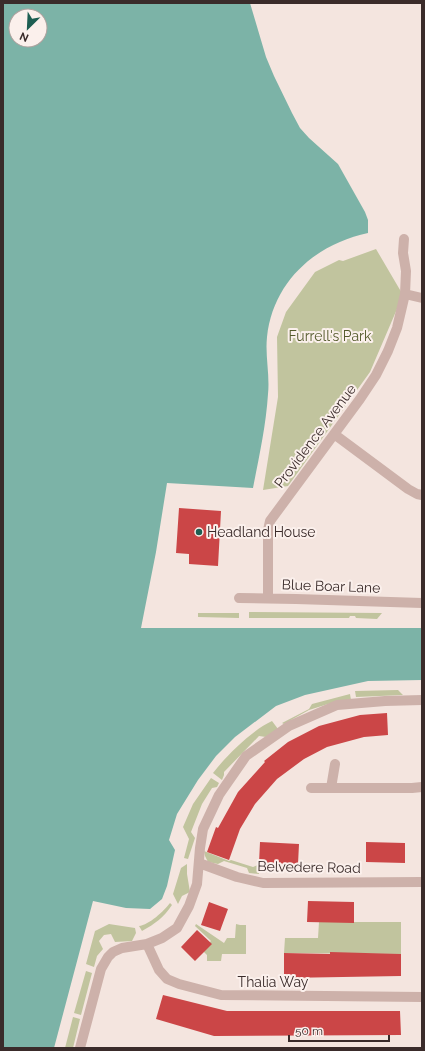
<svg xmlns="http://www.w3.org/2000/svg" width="425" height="1051" viewBox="0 0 425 1051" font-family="Raleway,sans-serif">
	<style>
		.green { fill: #c1c49e }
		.water { fill: #7cb3a7; fill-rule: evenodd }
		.building { fill: #cb4647 }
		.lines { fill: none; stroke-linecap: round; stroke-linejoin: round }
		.street { stroke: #cdb1aa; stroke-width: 10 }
		.poi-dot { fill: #1d5e52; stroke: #fbf0ec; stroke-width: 1.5 }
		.labels { text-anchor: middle; stroke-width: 4; stroke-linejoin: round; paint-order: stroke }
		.park-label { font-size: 14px; fill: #545a2c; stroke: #fbf0ec }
		.street-label { font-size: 14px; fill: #3a2b2a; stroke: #fbf0ec }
		.poi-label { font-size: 14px; fill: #3a2b2a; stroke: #fbf0ec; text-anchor: start }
	</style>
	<rect width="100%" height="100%" fill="#f4e5df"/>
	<path class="green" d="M 376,249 L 403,295 L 370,372 L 288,486 L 263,490 L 278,397 L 277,337 L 286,312 L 315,272 L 339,260 L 343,261 Z
		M 249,612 L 382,613 L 377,619 L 356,618 L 355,616 L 350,616 L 349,618 L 249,618 Z
		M 198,613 L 239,613 L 239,618 L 198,617 Z
		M 398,690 L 403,695 L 356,697 L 355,691 Z
		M 350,694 L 351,700 L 328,704 L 309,710 L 284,724 L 282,723 L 309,709 L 312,704 Z
		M 272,721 L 278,729 L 266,737 L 259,736 L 224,772 L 224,775 L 222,780 L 213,773 C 226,756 252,730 272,721 Z
		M 211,778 L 219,783 L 217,787 L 212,788 L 202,804 L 191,832 L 195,838 L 188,859 L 184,858 L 189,839 L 183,827 L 193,804 Z
		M 204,851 L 229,861 L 231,860 L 253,867 L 258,865 L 259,874 L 249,873 L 247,868 L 224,861 L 218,864 L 208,862 L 205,856 Z
		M 187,864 L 187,874 L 190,892 L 182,896 L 178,904 L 173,894 L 181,868 Z
		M 170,903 L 172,905 C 164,917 155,924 142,931 L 139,926 C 149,925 164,911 170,903 Z
		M 319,922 L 401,922 L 401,954 L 284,953 L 285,938 L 318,938 Z
		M 109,924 L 135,928 L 136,933 L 132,941 L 115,942 L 111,934 L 104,935 L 99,941 L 103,949 L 97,956 L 94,967 L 86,964 L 95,931 Z
		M 196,924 L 224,943 L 227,938 L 235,938 L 236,924 L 240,925 L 246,925 L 246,954 L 222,954 L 221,961 L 207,961 L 207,955 L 202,950 L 211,941 L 195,926 Z
		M 86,971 L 92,973 L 81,1015 L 74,1013 Z
		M 73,1017 L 80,1019 L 73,1048 L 65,1048 Z"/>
	<path class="water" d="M 3,3 L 250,3 L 266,57 L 274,76 L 292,113 L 300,128 L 309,138 L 338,164 L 365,212 L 368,220 L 368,233 C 316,244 273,281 267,337 C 265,356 270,375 268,394 C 266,426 259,457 253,488 L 167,483 L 156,552 L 141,628 L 422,628 L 422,680 L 368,681 L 305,695 L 276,706 L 235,737 L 216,756 L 198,780 L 177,814 L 169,840 L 175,850 L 167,886 L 162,899 L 150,909 L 126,908 L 93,901 L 54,1048 L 3,1048 ZM 16,16 L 40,16 L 40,40 L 16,40 Z"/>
	<path class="building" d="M 179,508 L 221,511 L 218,566 L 189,564 L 189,554 L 176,553 Z
		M 387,713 L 388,735 L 364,737 L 327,747 L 304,759 L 277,779 L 255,804 L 240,829 L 229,860 L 207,852 L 216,827 L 218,828 L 238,792 L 265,762 L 264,761 L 288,742 L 319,726 L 360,715 Z
		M 260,842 L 299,844 L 298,864 L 259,863 Z
		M 366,842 L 405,843 L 405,863 L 366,862 Z
		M 308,901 L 354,902 L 354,923 L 307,922 Z
		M 209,902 L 228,909 L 220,931 L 201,925 Z
		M 197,930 L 212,944 L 195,961 L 181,947 Z
		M 330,952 L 401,954 L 401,976 L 284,978 L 284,953 L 330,954 Z
		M 163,995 L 227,1011 L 400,1011 L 401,1035 L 214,1036 L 156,1019 Z"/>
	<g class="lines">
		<path class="street" d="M 404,239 L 403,253 L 406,271 L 405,294 L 422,298
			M 334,434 L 408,489 L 417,494 L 422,495
			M 239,598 L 296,599 L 422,603
			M 268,598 L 268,530 L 270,521 L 360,399 L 376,375 L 388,351 L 397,328 L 405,294
			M 311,788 L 412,788 L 422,787
			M 331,788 L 335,764
			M 199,863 L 237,877 L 263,883 L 422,882
			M 147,944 L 159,970 L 167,979 L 179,984 L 221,995 L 422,997
			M 80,1048 L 101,969 L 108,957 L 113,952 L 122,948 L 147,944 L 162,938 L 177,928 L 189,906 L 197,884 L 200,848 L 203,829 L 219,795 L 246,756 L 289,726 L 337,705 L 385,701 L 422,700"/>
	</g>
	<circle class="poi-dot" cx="199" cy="532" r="4"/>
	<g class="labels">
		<g class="park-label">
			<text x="330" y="341">Furrell's Park</text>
		</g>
		<g class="street-label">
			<text transform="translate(315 436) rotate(-53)" y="5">Providence Avenue</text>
			<text transform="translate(331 586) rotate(2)" y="5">Blue Boar Lane</text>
			<text transform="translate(309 867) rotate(1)" y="5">Belvedere Road</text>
			<text x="273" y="987">Thalia Way</text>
		</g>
		<g class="poi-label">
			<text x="207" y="537">Headland House</text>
		</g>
	</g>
	<rect width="425" height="1051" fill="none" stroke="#3a2b2a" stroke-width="8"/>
	<g transform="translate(28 28) rotate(204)"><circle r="19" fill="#fbf0ec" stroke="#aea19e"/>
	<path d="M0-3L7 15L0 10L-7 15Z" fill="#1d5e52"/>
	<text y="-6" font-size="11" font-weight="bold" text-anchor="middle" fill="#3a2b2a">N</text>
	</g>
	<path d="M289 1035v6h100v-6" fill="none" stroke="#3a2b2a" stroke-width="2"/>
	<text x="295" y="1035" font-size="12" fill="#3a2b2a" stroke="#fbf0ec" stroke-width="3" paint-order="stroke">50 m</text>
</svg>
